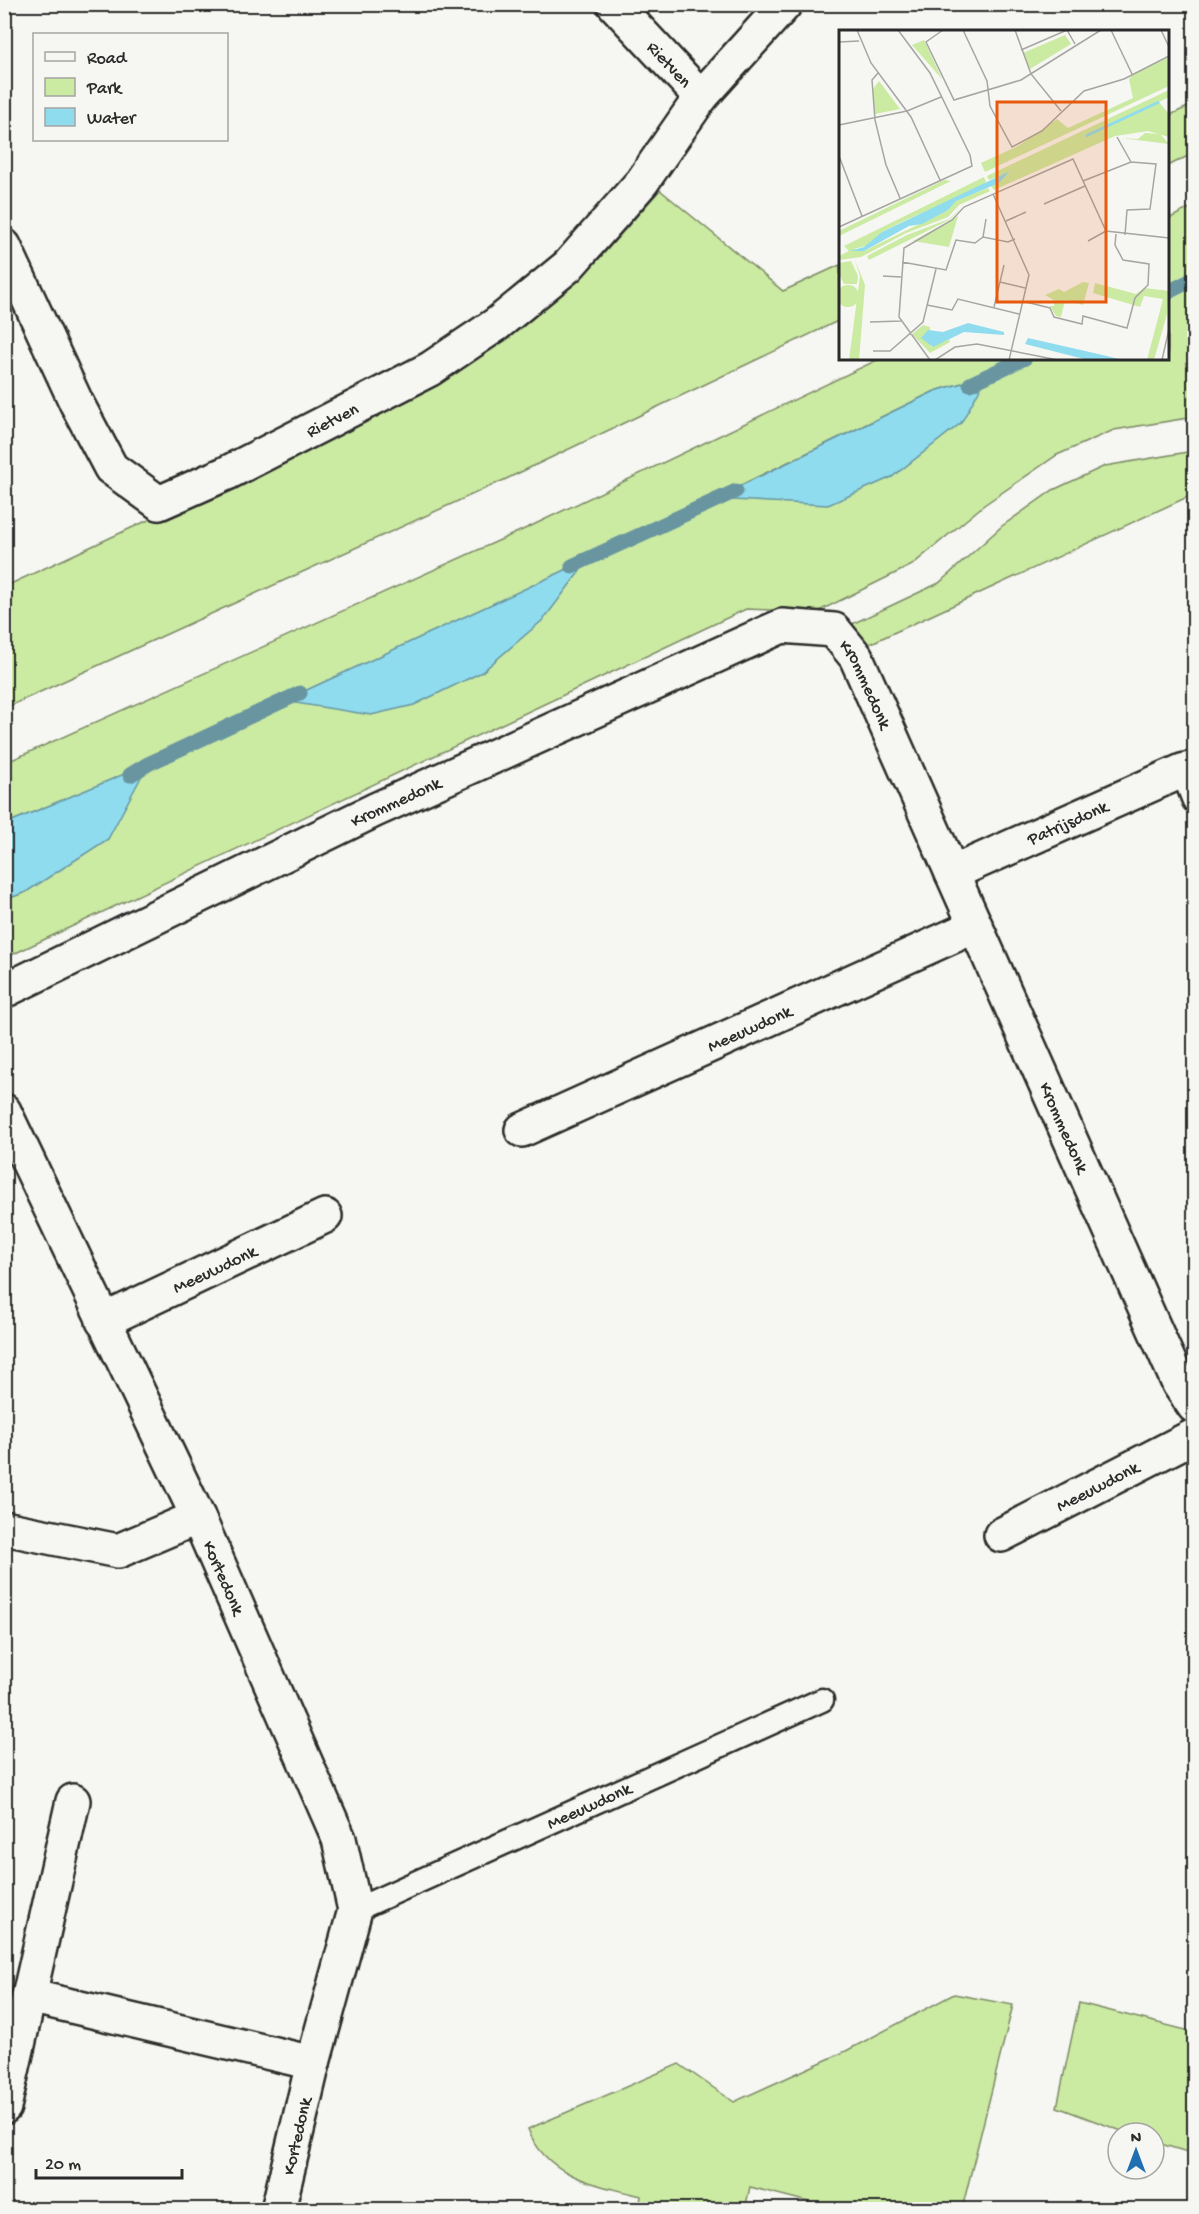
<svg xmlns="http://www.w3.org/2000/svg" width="1199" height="2214" viewBox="0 0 1199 2214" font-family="'Gochi Hand',sans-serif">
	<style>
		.green { fill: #cbeaa2; stroke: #7b8a66; stroke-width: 1.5; fill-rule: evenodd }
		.water { fill: #8fdcee; stroke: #6795a0; stroke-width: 1.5 }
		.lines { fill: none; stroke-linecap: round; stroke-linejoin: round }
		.stream { stroke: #6795a0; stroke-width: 15 }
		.service-casing { stroke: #2b2b2b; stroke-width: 27 }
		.minor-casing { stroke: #2b2b2b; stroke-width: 38 }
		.service { stroke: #f6f6f2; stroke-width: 22 }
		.minor { stroke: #f6f6f2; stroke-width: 33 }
		.labels { text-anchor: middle; stroke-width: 6; stroke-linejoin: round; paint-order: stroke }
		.street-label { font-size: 18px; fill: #2b2b2b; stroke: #f6f6f2 }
		.inset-river { fill: none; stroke: #8fdcee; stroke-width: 3 }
		.inset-road { fill: none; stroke: #a5a5a2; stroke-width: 1.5 }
		.view { fill: #e8590c; fill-opacity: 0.15; stroke: #e8590c; stroke-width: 3 }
		.inset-edge { fill: none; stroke: #2b2b2b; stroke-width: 3 }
	</style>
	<rect width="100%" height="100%" fill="#f6f6f2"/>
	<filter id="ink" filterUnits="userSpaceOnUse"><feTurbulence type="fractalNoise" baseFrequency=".0167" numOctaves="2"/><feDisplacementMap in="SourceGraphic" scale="12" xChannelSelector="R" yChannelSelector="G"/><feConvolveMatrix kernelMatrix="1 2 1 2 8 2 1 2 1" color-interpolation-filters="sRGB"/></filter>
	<g filter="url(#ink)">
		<path class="green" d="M 1194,104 L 1194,153 L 1168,166 L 1168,116 Z
			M 660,190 L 783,291 L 840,265 L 840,320 L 504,480 L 5,708 L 4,587 L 144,522 L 232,486 L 340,434 L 426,386 L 501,341 L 598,260 Z
			M 1194,206 L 1194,417 L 1114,430 L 1057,455 L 984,505 L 912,565 L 807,617 L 795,611 L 746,609 L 5,958 L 4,900 L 26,892 L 147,765 L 5,824 L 5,763 L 529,527 L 879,359 L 1168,358 L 1168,219 ZM 986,376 L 714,498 L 935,391 Z
			M 1194,451 L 1194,494 L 852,652 L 833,633 L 939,583 L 1002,526 L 1053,490 L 1105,466 Z
			M 954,1994 L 1013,2005 L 962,2209 L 836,2209 L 750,2187 L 745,2209 L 639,2209 L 641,2196 C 597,2185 546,2177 528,2129 L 679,2064 L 734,2102 L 846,2051 Z
			M 1079,2003 L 1194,2032 L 1194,2154 L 1154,2142 L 1154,2133 L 1127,2133 L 1057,2107 Z"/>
		<path class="water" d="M 987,376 L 961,423 L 892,477 L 828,505 L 713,499 L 935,391 Z
			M 589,559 L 544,619 L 482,672 L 414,705 L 371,715 L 283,701 Z
			M 148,764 L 108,839 L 26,892 L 5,900 L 5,824 Z"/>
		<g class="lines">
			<path class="stream" d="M 1168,292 L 1194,279
				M 970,384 L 1025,358
				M 572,566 L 736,491
				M 130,775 L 148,764 L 300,693"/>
			<g class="service-casing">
				<g id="service">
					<path d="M 1182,771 L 1194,801"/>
					<path id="s1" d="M 355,1910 L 822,1700"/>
				</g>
			</g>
			<g class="minor-casing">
				<g id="minor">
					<path id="s2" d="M 614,4 L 701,97"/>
					<path id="s3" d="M 4,246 L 76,402 L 111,468 L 159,503 L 227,473 L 430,369 L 497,324 L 568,266 L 642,182 L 701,97 L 785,4"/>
					<path id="s4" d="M 952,873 L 1182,771 L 1194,768"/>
					<path id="s5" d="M 4,991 L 375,810 L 782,626 L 834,630 L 856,657 L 1179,1384 L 1194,1406"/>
					<path id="s6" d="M 4,1111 L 198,1517 L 339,1839 L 355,1910 L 313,2063 L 278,2210"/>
					<path id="s7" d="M 522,1130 L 975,926"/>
					<path id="s8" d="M 103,1321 L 325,1216"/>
					<path d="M 4,1528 L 118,1551 L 198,1517"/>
					<path id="s9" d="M 1001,1535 L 1194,1436"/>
					<path d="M 29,1996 L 313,2063"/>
					<path d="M 4,2107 L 73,1801"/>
				</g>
			</g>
			<use href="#service" class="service"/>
			<use href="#minor" class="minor"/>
		</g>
	</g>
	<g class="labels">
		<g class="street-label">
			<text dy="6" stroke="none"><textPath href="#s2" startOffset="82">Rietven</textPath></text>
			<text dy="6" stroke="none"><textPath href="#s3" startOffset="498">Rietven</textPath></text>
			<text dy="6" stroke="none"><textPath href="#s5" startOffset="975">Krommedonk</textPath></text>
			<text dy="6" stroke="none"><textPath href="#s5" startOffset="435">Krommedonk</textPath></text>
			<text dy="6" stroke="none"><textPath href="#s4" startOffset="126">Patrijsdonk</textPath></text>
			<text dy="6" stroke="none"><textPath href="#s7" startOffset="249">Meeuwdonk</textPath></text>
			<text dy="6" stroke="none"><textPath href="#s5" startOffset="1461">Krommedonk</textPath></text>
			<text dy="6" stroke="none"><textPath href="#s8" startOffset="123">Meeuwdonk</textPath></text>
			<text dy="6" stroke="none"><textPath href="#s9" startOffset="108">Meeuwdonk</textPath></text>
			<text dy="6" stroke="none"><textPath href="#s6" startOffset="516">Kortedonk</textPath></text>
			<text dy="6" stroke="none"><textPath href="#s1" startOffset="256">Meeuwdonk</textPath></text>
			<text transform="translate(296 2136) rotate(-77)" y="6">Kortedonk</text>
		</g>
	</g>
	<g transform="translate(839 30)">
		<rect width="330" height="330" fill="#f6f6f2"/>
		<path d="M 226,5 L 232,14 L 191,39 L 184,23 ZM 85,10 L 103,49 L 73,15 ZM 330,27 L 330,56 L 146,142 L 142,133 L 179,116 L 218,89 L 229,98 L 294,68 L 290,49 L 294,44 ZM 40,51 L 61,79 L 36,84 L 34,59 ZM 330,60 L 330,67 L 320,72 L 330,84 L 330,107 L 309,101 L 276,106 L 155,160 L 152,156 L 171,142 L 150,150 L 148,146 ZM 306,103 L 321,104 L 330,114 L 282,108 L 299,109 ZM 145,147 L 147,152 L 142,157 L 67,190 L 43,202 L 30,215 L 15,219 L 25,221 L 109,180 L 116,171 L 149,158 L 151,161 L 120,175 L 109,187 L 67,203 L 22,227 L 0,230 L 0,226 L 10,221 L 5,216 ZM 105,150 L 112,151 L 0,206 L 0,201 ZM 122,178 L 111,189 L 104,193 L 30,230 L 28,226 L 68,205 L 110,189 ZM 119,186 L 110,217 L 74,211 ZM 16,230 L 26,255 L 20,330 L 10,330 L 21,246 ZM 12,231 L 19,246 L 18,254 L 5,254 L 0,244 L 0,233 ZM 244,252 L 250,253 L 244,275 L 226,270 L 222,287 L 217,286 L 211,276 L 215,276 L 216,271 L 206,265 L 220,259 L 225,262 ZM 256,253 L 297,264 L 305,258 L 330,261 L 328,284 L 315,330 L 308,330 L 324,269 L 305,266 L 301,277 L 254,263 ZM-2 266a11 11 0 1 1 22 0a11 11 0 1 1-22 0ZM 84,295 L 91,297 L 92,317 L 110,309 L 111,312 L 91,323 L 73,304 Z" fill="#cbeaa2"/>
		<path d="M 171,141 L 160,153 L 117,171 L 109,180 L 83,194 L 70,196 L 25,221 L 11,221 L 25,217 L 43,202 ZM 129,293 L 165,302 L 165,305 L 125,302 L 94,317 L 82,308 L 89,300 L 104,302 ZM 189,308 L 268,326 L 284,330 L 245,329 L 186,314 Z" fill="#8fdcee"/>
		<path class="inset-river" d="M 247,106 L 320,72"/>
		<path class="inset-road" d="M 18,0 L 32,33 L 72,87 L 101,150M 104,0 L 87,12 L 115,70 L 182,50 L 262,0M 124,0 L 148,51 L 151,76 L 173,117 L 203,101 L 245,61 L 285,49 L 330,26M 176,0 L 192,44 L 222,81M 272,0 L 293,44M 322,0 L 330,17M 0,12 L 20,11M 182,20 L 228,0 L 236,14M 39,43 L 33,50 L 36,90 L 47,135 L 61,168M 0,95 L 68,81 L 102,67M 278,107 L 292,132M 0,126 L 23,186M 244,151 L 292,132 L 317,134 L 311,179 L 288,180 L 286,205M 154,164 L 190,245 L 170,330M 205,174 L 246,156M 167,191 L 187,182M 0,197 L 133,136 L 131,125 L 91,43 L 59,0M 144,207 L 147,189M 249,211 L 267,201M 63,232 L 107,240 L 117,210 L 136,213 L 144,207 L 169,212 L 176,209M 44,246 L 62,247M 161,252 L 186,258M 183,271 L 211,278 L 215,287 L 243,294 L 244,286 L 288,298 L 296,268 L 309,255 L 310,234 L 284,230 L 276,215 L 277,204M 88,275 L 113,280 L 119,269 L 180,284M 155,277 L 165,235M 31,292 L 62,291M 34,321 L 51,321 L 84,292 L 97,239M 91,330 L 60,287 L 65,218 L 113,190 L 125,177 L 234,129 L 267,201 L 330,208M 96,330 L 116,317 L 138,314 L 219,330M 323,330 L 330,299"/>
		<path class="view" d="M 158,72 L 267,72 L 267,272 L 158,272 Z"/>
		<rect width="330" height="330" class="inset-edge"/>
	</g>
	<rect width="1199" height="2214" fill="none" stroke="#f6f6f2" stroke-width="24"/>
	<rect x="12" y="12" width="1175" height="2190" fill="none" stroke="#2b2b2b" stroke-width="2" filter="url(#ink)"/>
	<rect x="33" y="33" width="195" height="108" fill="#f6f6f2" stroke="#a5a5a2" stroke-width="1.5"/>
	<rect x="45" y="52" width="30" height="9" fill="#f6f6f2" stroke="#a5a5a2" stroke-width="1.5"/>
	<text x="87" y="63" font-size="18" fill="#2b2b2b">Road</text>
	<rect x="45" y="78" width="30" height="18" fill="#cbeaa2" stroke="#a5a5a2" stroke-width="1.5"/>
	<text x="87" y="93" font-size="18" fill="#2b2b2b">Park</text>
	<rect x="45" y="108" width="30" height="18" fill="#8fdcee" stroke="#a5a5a2" stroke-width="1.5"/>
	<text x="87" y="123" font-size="18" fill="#2b2b2b">Water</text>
	<g transform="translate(1136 2151)"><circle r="28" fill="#f6f6f2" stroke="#a5a5a2" stroke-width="1.5"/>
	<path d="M0-4.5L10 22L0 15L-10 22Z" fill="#1f6fb2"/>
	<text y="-9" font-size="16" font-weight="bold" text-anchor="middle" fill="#2b2b2b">N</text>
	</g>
	<path d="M36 2169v9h146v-9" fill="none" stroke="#2b2b2b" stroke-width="3"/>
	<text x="45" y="2169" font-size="18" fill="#2b2b2b" stroke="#f6f6f2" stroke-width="4.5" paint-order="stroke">20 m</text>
</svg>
